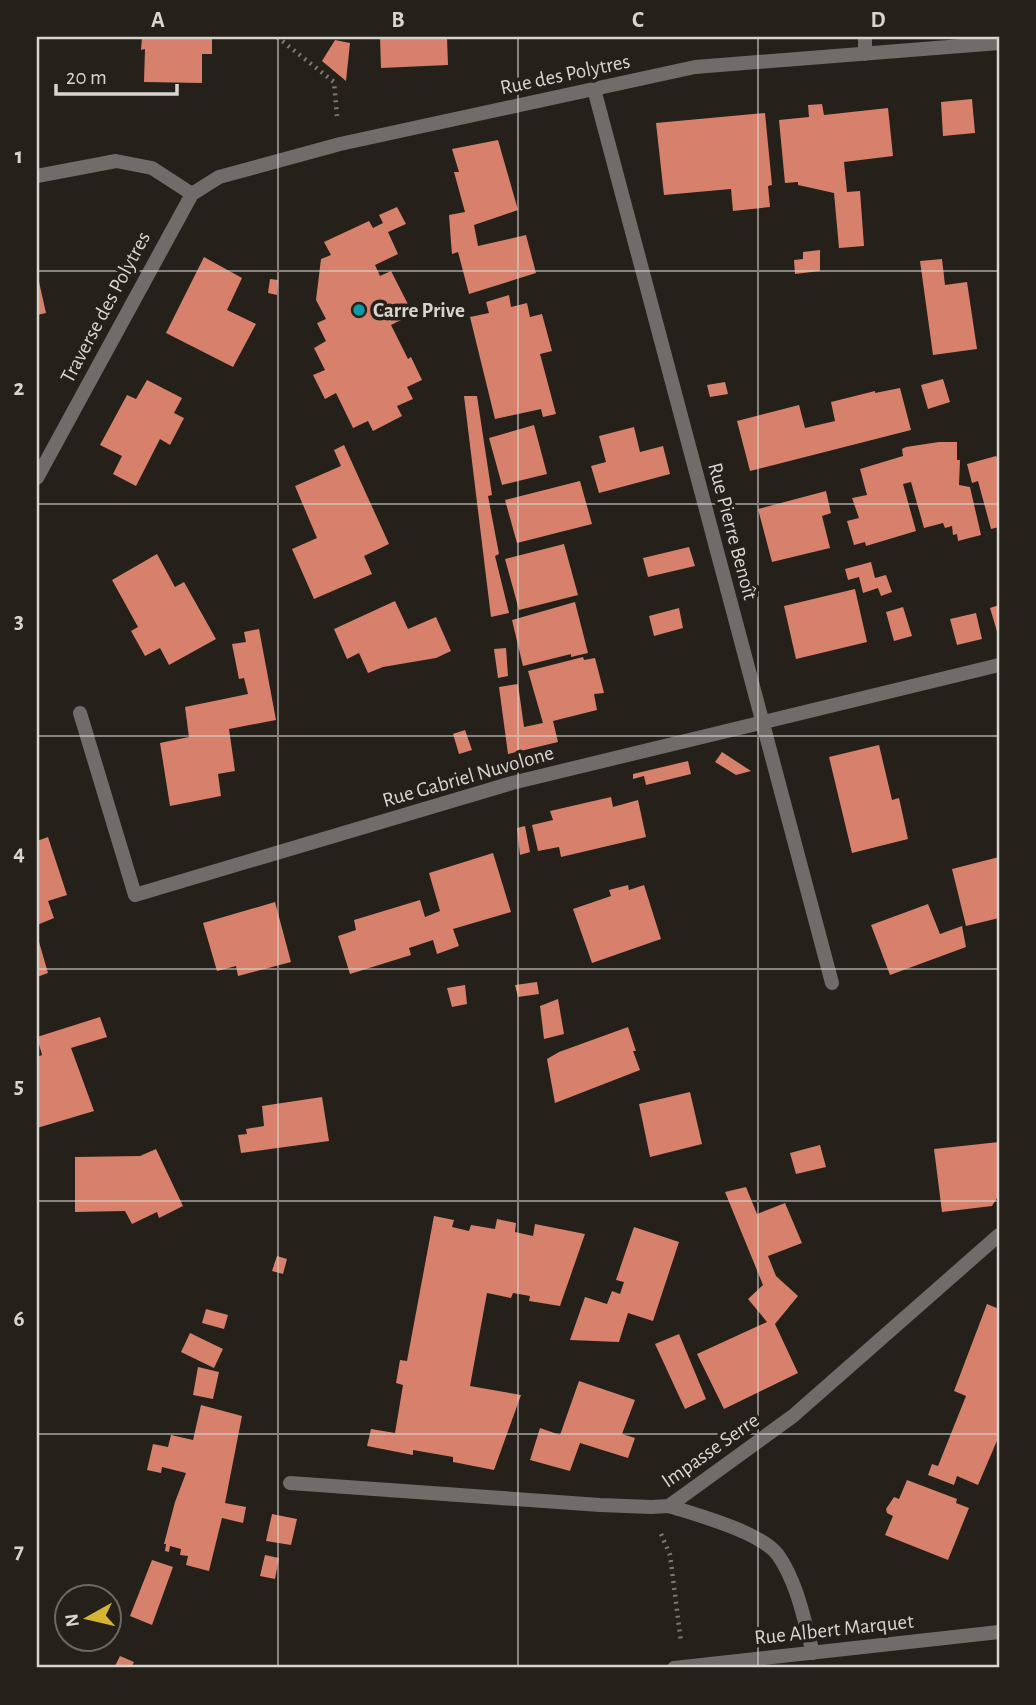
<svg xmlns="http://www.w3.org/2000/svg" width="1036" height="1705" viewBox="0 0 1036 1705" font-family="'Alegreya Sans',sans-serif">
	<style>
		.building { fill: #d7816c }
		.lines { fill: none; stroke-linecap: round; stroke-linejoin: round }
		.path { stroke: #7c7873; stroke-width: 4.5; stroke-dasharray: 2 5; stroke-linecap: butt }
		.minor { stroke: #706c6a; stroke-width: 14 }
		.grid { fill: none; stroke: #d8d5d1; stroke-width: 2; stroke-opacity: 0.55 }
		.culture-dot { fill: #0f9aa8; stroke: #25201a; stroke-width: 2.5 }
		.labels { text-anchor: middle; stroke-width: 7; stroke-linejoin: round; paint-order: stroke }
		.street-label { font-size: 21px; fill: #d8d5d1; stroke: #25201a }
		.poi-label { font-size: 21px; font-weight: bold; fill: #d8d5d1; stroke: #25201a; text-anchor: start }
		.neatline { fill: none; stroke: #d8d5d1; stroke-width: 2.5 }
		.grid-label { font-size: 23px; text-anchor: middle; font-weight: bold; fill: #d8d5d1 }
	</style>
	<rect width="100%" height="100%" fill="#25201a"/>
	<path class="building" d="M 142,37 L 212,37 L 212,54 L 202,54 L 202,83 L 144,82 L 145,49 L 141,50 Z
		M 380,37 L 447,37 L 448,65 L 381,68 Z
		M 335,40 L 350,43 L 346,81 L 322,61 Z
		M 972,99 L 975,133 L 943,136 L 941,102 Z
		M 822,104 L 824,115 L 888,108 L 893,156 L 844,162 L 847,192 L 860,191 L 864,246 L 839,248 L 834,193 L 798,185 L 798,182 L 785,183 L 779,120 L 809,117 L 808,105 Z
		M 765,113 L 772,185 L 768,186 L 770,207 L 733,211 L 731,189 L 664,195 L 656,123 Z
		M 498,140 L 518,210 L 474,225 L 478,246 L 526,235 L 536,273 L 469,294 L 458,252 L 452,254 L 451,242 L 449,215 L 465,212 L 454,172 L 459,172 L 452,149 Z
		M 397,207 L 406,224 L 388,232 L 398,254 L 375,265 L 380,276 L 391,271 L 413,314 L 391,325 L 408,359 L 411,357 L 422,380 L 407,387 L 413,399 L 397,406 L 402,416 L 373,431 L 368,421 L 353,428 L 336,393 L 325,399 L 313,375 L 325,370 L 314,348 L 326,341 L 317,323 L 326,319 L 316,300 L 321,259 L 331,255 L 324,242 L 369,221 L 373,228 L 383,223 L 379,215 Z
		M 820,250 L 820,271 L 795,274 L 794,260 L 803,259 L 803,252 Z
		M 204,257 L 242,278 L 227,310 L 256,324 L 233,367 L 166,333 Z
		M 942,259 L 945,285 L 967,282 L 977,349 L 933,355 L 920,261 Z
		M 37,273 L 46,313 L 37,315 Z
		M 270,279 L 278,280 L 277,295 L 268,293 Z
		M 509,295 L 511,307 L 527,303 L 530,317 L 542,314 L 552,351 L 540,354 L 556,414 L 543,417 L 541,409 L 495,419 L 470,317 L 489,313 L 486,302 Z
		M 943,379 L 950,402 L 928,409 L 921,385 Z
		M 147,380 L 182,398 L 174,413 L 184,418 L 170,445 L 160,439 L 136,486 L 113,474 L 122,456 L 100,445 L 127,395 L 136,399 Z
		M 725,382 L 728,394 L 710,397 L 707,385 Z
		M 900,388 L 911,430 L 750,471 L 737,421 L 799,405 L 805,428 L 835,421 L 831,402 L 875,391 L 875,393 Z
		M 464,396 L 477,396 L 492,495 L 488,496 L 499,554 L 495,556 L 509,613 L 491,617 Z
		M 534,425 L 547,474 L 502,485 L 489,438 Z
		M 634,427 L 640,452 L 663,446 L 670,474 L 599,493 L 591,466 L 606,462 L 599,436 Z
		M 939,442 L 957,442 L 957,460 L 960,460 L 959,485 L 970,487 L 981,535 L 958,541 L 957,534 L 953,535 L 952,526 L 945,528 L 943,523 L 924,528 L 911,482 L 903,484 L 916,531 L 866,546 L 865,542 L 854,545 L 847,521 L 859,518 L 852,498 L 867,495 L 860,469 L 903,456 L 902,449 L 906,447 Z
		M 344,445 L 389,544 L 364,556 L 372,574 L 314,599 L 292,549 L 317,538 L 295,486 L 341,466 L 334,450 Z
		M 996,456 L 999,461 L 999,527 L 991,529 L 978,481 L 972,483 L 967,464 Z
		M 580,481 L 592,524 L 517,543 L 505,500 Z
		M 826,491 L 831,513 L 822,516 L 830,548 L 772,562 L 758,509 Z
		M 564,544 L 578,595 L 519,610 L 505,559 Z
		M 689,547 L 695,566 L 648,577 L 643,558 Z
		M 157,554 L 175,587 L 184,582 L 216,639 L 169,665 L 160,648 L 145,656 L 131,631 L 138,627 L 112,580 Z
		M 871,562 L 875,578 L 886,575 L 892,592 L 881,596 L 878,588 L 863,593 L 859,577 L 848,580 L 845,569 Z
		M 855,589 L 867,642 L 796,659 L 784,606 Z
		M 395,601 L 408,629 L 436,617 L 451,651 L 436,658 L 383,667 L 368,673 L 359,653 L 347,659 L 334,629 Z
		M 575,602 L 588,653 L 571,657 L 571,654 L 523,666 L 512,620 Z
		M 999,605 L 999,638 L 990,608 Z
		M 903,607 L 912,636 L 894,641 L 886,612 Z
		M 679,608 L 683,628 L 654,636 L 649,616 Z
		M 976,613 L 982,639 L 957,645 L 950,619 Z
		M 259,629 L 276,720 L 229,729 L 235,771 L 218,774 L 221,796 L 170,806 L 160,743 L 189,737 L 185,707 L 248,694 L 244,678 L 239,679 L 232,644 L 246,642 L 244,632 Z
		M 506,648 L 508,676 L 498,678 L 494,649 Z
		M 583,657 L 584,660 L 595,658 L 604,693 L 594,694 L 597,710 L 553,721 L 558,742 L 508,754 L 499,687 L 518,684 L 524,727 L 543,723 L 528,671 Z
		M 465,730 L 472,750 L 459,754 L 453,734 Z
		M 879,745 L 892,800 L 899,798 L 908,839 L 852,853 L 829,757 Z
		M 722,752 L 751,771 L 736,775 L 715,762 Z
		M 688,761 L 691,774 L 646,785 L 644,776 L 633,779 L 633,774 Z
		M 611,797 L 613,807 L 638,800 L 646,837 L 561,857 L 559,847 L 538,851 L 532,825 L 553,820 L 550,811 Z
		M 525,826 L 530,852 L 520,855 L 517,828 Z
		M 48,837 L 67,895 L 48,901 L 54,918 L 37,925 L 37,841 Z
		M 493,853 L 511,912 L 453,929 L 459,946 L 437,954 L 433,940 L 409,948 L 411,955 L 350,974 L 338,936 L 356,930 L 354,920 L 420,900 L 425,917 L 440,911 L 429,873 Z
		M 999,857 L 999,918 L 966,926 L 952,869 Z
		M 628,885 L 629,890 L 644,885 L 661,939 L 592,963 L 573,909 L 611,896 L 609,890 Z
		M 275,902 L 291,962 L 238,976 L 236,966 L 217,971 L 203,923 Z
		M 928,904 L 940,934 L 962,926 L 966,947 L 890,975 L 871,925 Z
		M 37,935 L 48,973 L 37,977 Z
		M 537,982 L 539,994 L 518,997 L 515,985 Z
		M 465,985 L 467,1004 L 452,1007 L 447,988 Z
		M 558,999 L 564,1034 L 544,1039 L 540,1006 Z
		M 100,1017 L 107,1037 L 71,1048 L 94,1111 L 37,1128 L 37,1057 L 42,1055 L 37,1037 Z
		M 628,1027 L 636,1051 L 633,1051 L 640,1070 L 555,1103 L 547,1059 L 559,1052 Z
		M 690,1092 L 702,1144 L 650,1157 L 639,1104 Z
		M 322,1097 L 329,1141 L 241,1153 L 238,1135 L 247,1134 L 246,1129 L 264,1126 L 262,1106 Z
		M 999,1142 L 999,1190 L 997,1191 L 997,1198 L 992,1206 L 942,1212 L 934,1149 Z
		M 820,1145 L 826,1167 L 796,1174 L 790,1153 Z
		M 156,1149 L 183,1206 L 159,1218 L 157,1212 L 132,1224 L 125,1211 L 75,1212 L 75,1157 L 140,1156 Z
		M 746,1187 L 757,1214 L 785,1203 L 802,1243 L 768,1256 L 776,1276 L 798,1296 L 775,1324 L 798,1373 L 724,1409 L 697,1354 L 767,1322 L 748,1299 L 763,1285 L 725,1192 Z
		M 434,1216 L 454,1220 L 452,1227 L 469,1231 L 471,1225 L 495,1229 L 497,1219 L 516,1223 L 515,1232 L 533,1236 L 535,1224 L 585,1234 L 560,1306 L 529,1301 L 530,1296 L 513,1293 L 511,1298 L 487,1293 L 470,1386 L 521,1395 L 494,1470 L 453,1462 L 453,1457 L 413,1450 L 413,1455 L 367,1446 L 371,1429 L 395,1433 L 403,1385 L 396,1383 L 400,1360 L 407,1361 Z
		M 634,1227 L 679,1242 L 653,1321 L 628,1313 L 619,1342 L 570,1340 L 585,1297 L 607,1304 L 612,1291 L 620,1294 L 624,1282 L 616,1280 Z
		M 277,1256 L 287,1259 L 283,1274 L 272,1271 Z
		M 987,1304 L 999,1309 L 999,1436 L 978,1485 L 957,1476 L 954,1485 L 928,1475 L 932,1464 L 938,1466 L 966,1396 L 954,1391 Z
		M 206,1309 L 228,1315 L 224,1329 L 202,1323 Z
		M 190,1333 L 223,1349 L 214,1368 L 181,1352 Z
		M 679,1334 L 706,1399 L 685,1409 L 655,1344 Z
		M 198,1367 L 219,1372 L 213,1399 L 193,1395 Z
		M 579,1381 L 635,1400 L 622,1434 L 635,1438 L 628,1458 L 580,1443 L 570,1471 L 530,1460 L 540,1428 L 560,1435 Z
		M 201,1405 L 242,1416 L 225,1503 L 246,1507 L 243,1523 L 222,1518 L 209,1571 L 186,1565 L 188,1556 L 180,1555 L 181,1549 L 170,1546 L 169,1552 L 165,1551 L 166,1544 L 164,1544 L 175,1502 L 186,1473 L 162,1467 L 161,1473 L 147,1470 L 153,1444 L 168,1447 L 171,1435 L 193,1440 Z
		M 907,1480 L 957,1499 L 956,1503 L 969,1508 L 948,1560 L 885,1535 L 893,1516 L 887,1513 L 886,1509 L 894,1497 L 899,1499 Z
		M 272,1514 L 297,1519 L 291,1545 L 266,1541 Z
		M 265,1555 L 279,1558 L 275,1579 L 260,1576 Z
		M 152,1560 L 173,1567 L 152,1625 L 130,1616 Z
		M 120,1656 L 134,1662 L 131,1668 L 114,1668 Z"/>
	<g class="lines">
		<path class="path" d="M 277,37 L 334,82 L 337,116
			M 661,1534 L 670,1555 L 681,1642"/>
		<path class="minor" d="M 865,37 L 865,54
			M 594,89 L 832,983
			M 37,176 L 116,161 L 152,168 L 192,194
			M 37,478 L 192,194 L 219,177 L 340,144 L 695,67 L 999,43
			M 80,713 L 135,895 L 512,783 L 999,665
			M 290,1483 L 600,1505 L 651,1507 L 669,1506 L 793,1416 L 999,1235
			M 669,1506 C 697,1515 761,1532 778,1555 C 798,1584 804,1620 813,1653
			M 674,1668 L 999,1632"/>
	</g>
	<path class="grid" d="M 278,37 L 278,1668M 518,37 L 518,1668M 758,37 L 758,1668M 37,271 L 999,271M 37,504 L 999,504M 37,736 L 999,736M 37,969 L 999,969M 37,1201 L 999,1201M 37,1434 L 999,1434"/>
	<circle class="culture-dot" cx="359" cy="310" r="7"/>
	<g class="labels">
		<g class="street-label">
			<text transform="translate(565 74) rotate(-12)" y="7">Rue des Polytres</text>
			<text transform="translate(105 307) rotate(-62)" y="7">Traverse des Polytres</text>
			<text transform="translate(733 531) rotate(75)" y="7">Rue Pierre Benoît</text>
			<text transform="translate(468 776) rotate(-16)" y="7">Rue Gabriel Nuvolone</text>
			<text transform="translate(710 1450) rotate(-35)" y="7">Impasse Serre</text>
			<text transform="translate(834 1629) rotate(-6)" y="7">Rue Albert Marquet</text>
		</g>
		<g class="poi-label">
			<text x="373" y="317">Carre Prive</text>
		</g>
	</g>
	<rect width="1036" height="1705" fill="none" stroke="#25201a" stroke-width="77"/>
	<g transform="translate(88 1618) rotate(262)"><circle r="33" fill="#25201a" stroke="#6d6863" stroke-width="2"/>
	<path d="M0-5L12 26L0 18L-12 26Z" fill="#d8b434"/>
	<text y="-10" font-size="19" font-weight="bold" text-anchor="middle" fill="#d8d5d1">N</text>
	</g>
	<path d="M56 84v10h121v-10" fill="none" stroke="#d8d5d1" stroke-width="3.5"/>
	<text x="66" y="84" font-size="21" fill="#d8d5d1" stroke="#25201a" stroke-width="5" paint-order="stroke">20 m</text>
	<rect x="38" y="38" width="960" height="1628" class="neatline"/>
	<g class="grid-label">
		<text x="158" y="27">A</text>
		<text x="398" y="27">B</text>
		<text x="638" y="27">C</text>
		<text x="878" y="27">D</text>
		<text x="19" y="163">1</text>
		<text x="19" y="395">2</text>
		<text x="19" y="628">3</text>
		<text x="19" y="860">4</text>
		<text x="19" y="1093">5</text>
		<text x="19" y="1326">6</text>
		<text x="19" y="1558">7</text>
	</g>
</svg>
